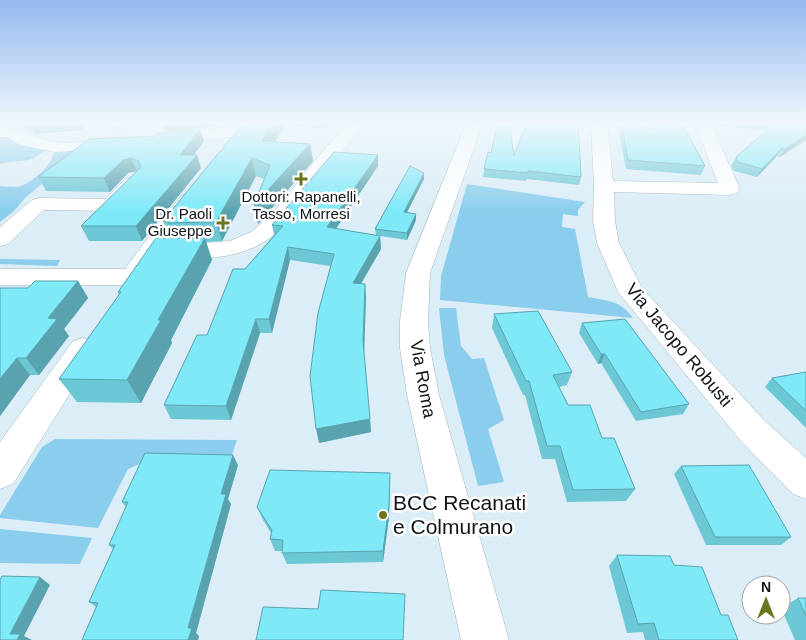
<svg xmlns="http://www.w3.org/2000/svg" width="806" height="640" viewBox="0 0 806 640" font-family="Helvetica,sans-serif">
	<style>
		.green { fill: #8acded }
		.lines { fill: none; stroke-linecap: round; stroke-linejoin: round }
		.minor-casing { stroke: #a2b4bd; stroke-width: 1 }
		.major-casing { stroke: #a2b4bd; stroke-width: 1 }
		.minor { fill: #fff; fill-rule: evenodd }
		.major { fill: #fff; fill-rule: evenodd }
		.wall { fill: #6dc8d5 }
		.shaded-wall { fill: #59a3ae }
		.building { fill: #7fe9f8; stroke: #59a3ae }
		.poi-dot { fill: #6c751f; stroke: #fff; stroke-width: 2 }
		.labels { text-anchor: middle; stroke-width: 5; stroke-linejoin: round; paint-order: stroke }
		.far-poi-label { font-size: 15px; fill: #0e1417; stroke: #fff }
		.street-label { font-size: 18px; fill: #0e1417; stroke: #fff }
		.near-poi-label { font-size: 21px; fill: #0e1417; stroke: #fff; text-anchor: start }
	</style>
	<rect width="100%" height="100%" fill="#dbedf7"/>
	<path class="green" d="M 120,122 L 160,122 L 153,128 L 113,130 Z
		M 0,134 L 4,134 L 17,144 L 49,149 L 85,148 L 25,198 L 14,211 L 0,222 L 0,186 C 6,186 15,188 21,186 C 33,181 53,165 54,151 L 44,151 C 28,165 18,159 0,164 Z
		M 467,184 L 585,202 L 578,210 L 578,216 L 563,214 L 562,227 L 575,229 L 588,297 C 608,301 620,300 633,318 L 440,300 L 441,276 Z
		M 0,259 L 60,260 L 57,266 L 0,264 Z
		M 439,308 L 456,308 L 461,346 L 472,359 L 484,358 L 504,420 L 488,429 L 504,482 L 478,486 L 444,355 Z
		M 55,439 L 237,440 L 229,463 L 149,460 L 128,469 L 98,528 L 0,518 L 0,515 L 42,447 Z
		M 0,529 L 92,538 L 80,564 L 0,563 Z"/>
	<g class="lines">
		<g class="minor-casing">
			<path id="minor" d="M 349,122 L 365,122 C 355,138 340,151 329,167 C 291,218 276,254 206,258 C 192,258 177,259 164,256 L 160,251 L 164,246 L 230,241 L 251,232 L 273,213 L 323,151 Z
				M 591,122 L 607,122 L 613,181 L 718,183 L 697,129 L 699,126 L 711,126 L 713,129 L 740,189 L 737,193 L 730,195 L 614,192 L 615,221 L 619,243 L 642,288 L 765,421 L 806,458 L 806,499 L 793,494 L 741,441 L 618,292 L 597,243 L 593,221 L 594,186 Z
				M 0,127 C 19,127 34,138 52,141 C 72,145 95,140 115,139 L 121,140 L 123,144 L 121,148 L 115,149 L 55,152 L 25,146 L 7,137 L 0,137 Z
				M 227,127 L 249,130 L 251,133 L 249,136 L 227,137 L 166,144 L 160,142 L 158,139 L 160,136 L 166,134 Z
				M 131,178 L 138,180 L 141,184 L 118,209 L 111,211 L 44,210 L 8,244 L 0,246 L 0,227 L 32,200 L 39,198 L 106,199 L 124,180 Z
				M 0,269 L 131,269 L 140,272 L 143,277 L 140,282 L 131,285 L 0,285 Z"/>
		</g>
		<g class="major-casing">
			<path id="major" d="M 467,122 L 483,122 L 430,273 L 428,321 L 430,348 L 439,395 L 509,640 L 461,640 L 407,395 L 400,348 L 400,321 L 406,273 Z
				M 188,194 L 195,196 L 198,200 L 147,273 L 138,275 L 129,273 L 126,268 L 129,263 L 181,196 Z
				M 83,338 L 93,341 L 98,349 L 13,484 L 0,489 L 0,442 L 73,341 Z"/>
		</g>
		<use href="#minor" class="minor"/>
		<use href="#major" class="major"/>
	</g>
	<path class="wall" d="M 13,122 L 87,122 L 82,130 L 35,134 Z
		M 245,122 L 331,122 L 323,129 L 285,125 L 275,142 L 310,144 L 313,161 L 258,224 L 264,179 L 256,176 L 222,241 L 206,242 L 212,260 L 171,340 L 172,343 L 141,403 L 77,402 L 59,379 L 119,295 L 118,292 L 170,238 L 163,221 Z
		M 648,122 L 806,122 L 780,157 L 777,156 L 757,177 L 734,171 L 731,166 L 736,157 L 766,131 L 681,122 L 705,166 L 701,175 L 626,169 L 619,133 L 622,126 L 650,128 Z
		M 204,141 L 194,155 L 201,168 L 142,241 L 89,241 L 81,226 L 137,171 L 128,173 L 110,192 L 46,191 L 38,177 Z
		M 378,155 L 378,166 L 336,229 L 376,235 L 375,229 L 424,173 L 424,179 L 407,212 L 416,220 L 407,240 L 380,236 L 381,249 L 361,283 L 366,297 L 364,354 L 371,432 L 319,443 L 330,266 L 290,260 L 272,333 L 260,333 L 231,420 L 171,419 L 164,405 L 207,335 L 245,269 L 274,235 L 272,225 Z
		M 514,156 L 581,177 L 579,185 L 527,179 L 526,181 L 483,177 L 484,169 Z
		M 78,281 L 88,298 L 64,329 L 69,336 L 39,375 L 30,375 L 0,416 L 0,288 L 28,288 Z
		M 494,314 L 572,372 L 567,385 L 559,387 L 568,405 L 602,438 L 635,489 L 626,501 L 567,502 L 555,459 L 542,459 L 525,395 L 523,395 L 492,328 Z
		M 582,323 L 689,404 L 683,414 L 636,421 L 601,363 L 598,364 L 579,333 Z
		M 806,372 L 806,428 L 765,387 L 772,378 Z
		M 238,465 L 228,499 L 231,504 L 196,633 L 199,636 L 198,640 L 82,640 L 96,607 L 89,602 L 113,549 L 109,545 L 126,507 L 122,502 Z
		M 681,466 L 791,537 L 781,545 L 706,545 L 674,474 Z
		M 390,486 L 389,517 L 383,562 L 287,564 L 282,553 L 282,551 L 275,551 L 270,539 L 271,533 L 263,520 L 257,507 Z
		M 617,555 L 674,565 L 721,615 L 738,640 L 645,640 L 643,632 L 627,633 L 609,566 Z
		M 798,598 L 806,598 L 806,640 L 795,640 L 781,608 Z"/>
	<path class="shaded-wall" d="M 52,122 L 87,122 L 82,130 L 35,134 L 29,124 Z
		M 162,122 L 218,122 L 215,126 L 165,132 Z
		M 274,122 L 284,122 L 285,125 L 265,158 L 262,141 Z
		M 323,122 L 331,122 L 323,129 Z
		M 200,129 L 204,141 L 184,168 L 180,155 Z
		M 806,135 L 806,140 L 780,157 L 785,149 Z
		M 310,144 L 313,161 L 258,224 L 254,205 Z
		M 782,148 L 777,156 L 757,177 L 762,169 Z
		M 197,155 L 201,168 L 142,241 L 136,226 Z
		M 378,155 L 378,166 L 328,240 L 327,227 Z
		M 131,158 L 137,171 L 128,173 L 110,192 L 104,178 L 123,160 Z
		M 252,158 L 256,176 L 222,241 L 216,222 Z
		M 424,173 L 424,179 L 404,218 L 404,212 Z
		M 416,214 L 416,220 L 407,240 L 407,233 Z
		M 380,236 L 381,249 L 354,296 L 353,283 Z
		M 205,238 L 212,260 L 171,340 L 172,343 L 141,403 L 127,380 L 158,320 Z
		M 288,247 L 290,260 L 272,333 L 269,319 Z
		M 78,281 L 88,298 L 64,329 L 69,336 L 39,375 L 26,358 L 48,318 Z
		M 365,284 L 366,297 L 364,355 L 363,341 Z
		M 256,319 L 260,333 L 231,420 L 226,406 Z
		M 601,354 L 605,354 L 601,363 L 598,364 Z
		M 17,358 L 30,375 L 0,416 L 0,379 Z
		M 370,419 L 371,432 L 319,443 L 316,429 Z
		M 233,455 L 238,465 L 228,499 L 231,504 L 196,633 L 199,636 L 198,640 L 188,640 L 188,628 L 221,494 Z
		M 390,473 L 389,517 L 383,562 L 383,551 Z
		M 40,577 L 50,585 L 24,636 L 32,640 L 17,640 L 10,634 Z"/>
	<path class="building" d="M 26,122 L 52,122 L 29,124 Z
		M 245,122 L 274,122 L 262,141 L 310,144 L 254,205 L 270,165 L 252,158 L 216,222 L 168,223 L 170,221 L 163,221 L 220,151 L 222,151 L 224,146 Z
		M 498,122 L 509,122 L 514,156 L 527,122 L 578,122 L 581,177 L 528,171 L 528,173 L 484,169 L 488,152 L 491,153 Z
		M 653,122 L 681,122 L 705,166 L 628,160 L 622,126 L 655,129 Z
		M 759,122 L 806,122 L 806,135 L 785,149 L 782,148 L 762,169 L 738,162 L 736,157 L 774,124 Z
		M 200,129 L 180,155 L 197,155 L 136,226 L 81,226 L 141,167 L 139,161 L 131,158 L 123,160 L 104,178 L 38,177 L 89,139 L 156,136 L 156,134 Z
		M 334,152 L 378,155 L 327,227 L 380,236 L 353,283 L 365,284 L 363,341 L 370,419 L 316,429 L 310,376 L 318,313 L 334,254 L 288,247 L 269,319 L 256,319 L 226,406 L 164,405 L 197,335 L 207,335 L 233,269 L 245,269 L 283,226 L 272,225 Z
		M 410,166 L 424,173 L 404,212 L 416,214 L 407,233 L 375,229 Z
		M 156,238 L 205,238 L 158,320 L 161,320 L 127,380 L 59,379 L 121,292 L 118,292 Z
		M 35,281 L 78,281 L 48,318 L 57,319 L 26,358 L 17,358 L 0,379 L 0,288 L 28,288 Z
		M 538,311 L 572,372 L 553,375 L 568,405 L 590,405 L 602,438 L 614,438 L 635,489 L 573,490 L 560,446 L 547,446 L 529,381 L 526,381 L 494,314 Z
		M 625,319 L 689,404 L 641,412 L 605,354 L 601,354 L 582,323 Z
		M 806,372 L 806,411 L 772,378 Z
		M 145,453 L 233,455 L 221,494 L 226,494 L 188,628 L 192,628 L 188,640 L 82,640 L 98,603 L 89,602 L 115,545 L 109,545 L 128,502 L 122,502 Z
		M 749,465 L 791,537 L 715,537 L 681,466 Z
		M 270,470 L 390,473 L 389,505 L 383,551 L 282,553 L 283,540 L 270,539 L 272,530 L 257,507 Z
		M 617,555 L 670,556 L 674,565 L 702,567 L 721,615 L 728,615 L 738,640 L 659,640 L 654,623 L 638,624 Z
		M 2,576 L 40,577 L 10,634 L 20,634 L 17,640 L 0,640 L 0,580 Z
		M 321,590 L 405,594 L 403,640 L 256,640 L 263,607 L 318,609 Z
		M 798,598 L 806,598 L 806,616 Z"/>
	<linearGradient id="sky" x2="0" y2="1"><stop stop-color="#94b9ef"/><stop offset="0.58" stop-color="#eff7fb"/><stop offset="1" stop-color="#eff7fb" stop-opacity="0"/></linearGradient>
	<rect width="806" height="212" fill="url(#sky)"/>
	<g class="poi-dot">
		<path d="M298.5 171.5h5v5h5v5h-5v5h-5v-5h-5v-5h5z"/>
		<path d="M220.5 215.5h5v5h5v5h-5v5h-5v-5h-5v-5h5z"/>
		<circle cx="383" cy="515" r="5"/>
	</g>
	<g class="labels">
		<g class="far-poi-label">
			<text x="301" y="202">Dottori: Rapanelli,<tspan x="301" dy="17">Tasso, Morresi</tspan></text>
			<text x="212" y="219" text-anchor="end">Dr. Paoli<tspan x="212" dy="17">Giuseppe</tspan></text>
		</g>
		<g class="street-label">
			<text transform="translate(679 345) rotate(50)" y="6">Via Jacopo Robusti</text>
			<text transform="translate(423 379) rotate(80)" y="6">Via Roma</text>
		</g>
		<g class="near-poi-label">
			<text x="393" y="510">BCC Recanati<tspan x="393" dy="24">e Colmurano</tspan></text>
		</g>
	</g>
	<g transform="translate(766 600)"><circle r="24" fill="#ffffff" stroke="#9fa1a2"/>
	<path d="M0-4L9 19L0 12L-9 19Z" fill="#6c751f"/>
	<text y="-8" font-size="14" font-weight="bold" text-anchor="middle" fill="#0e1417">N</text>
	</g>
</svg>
